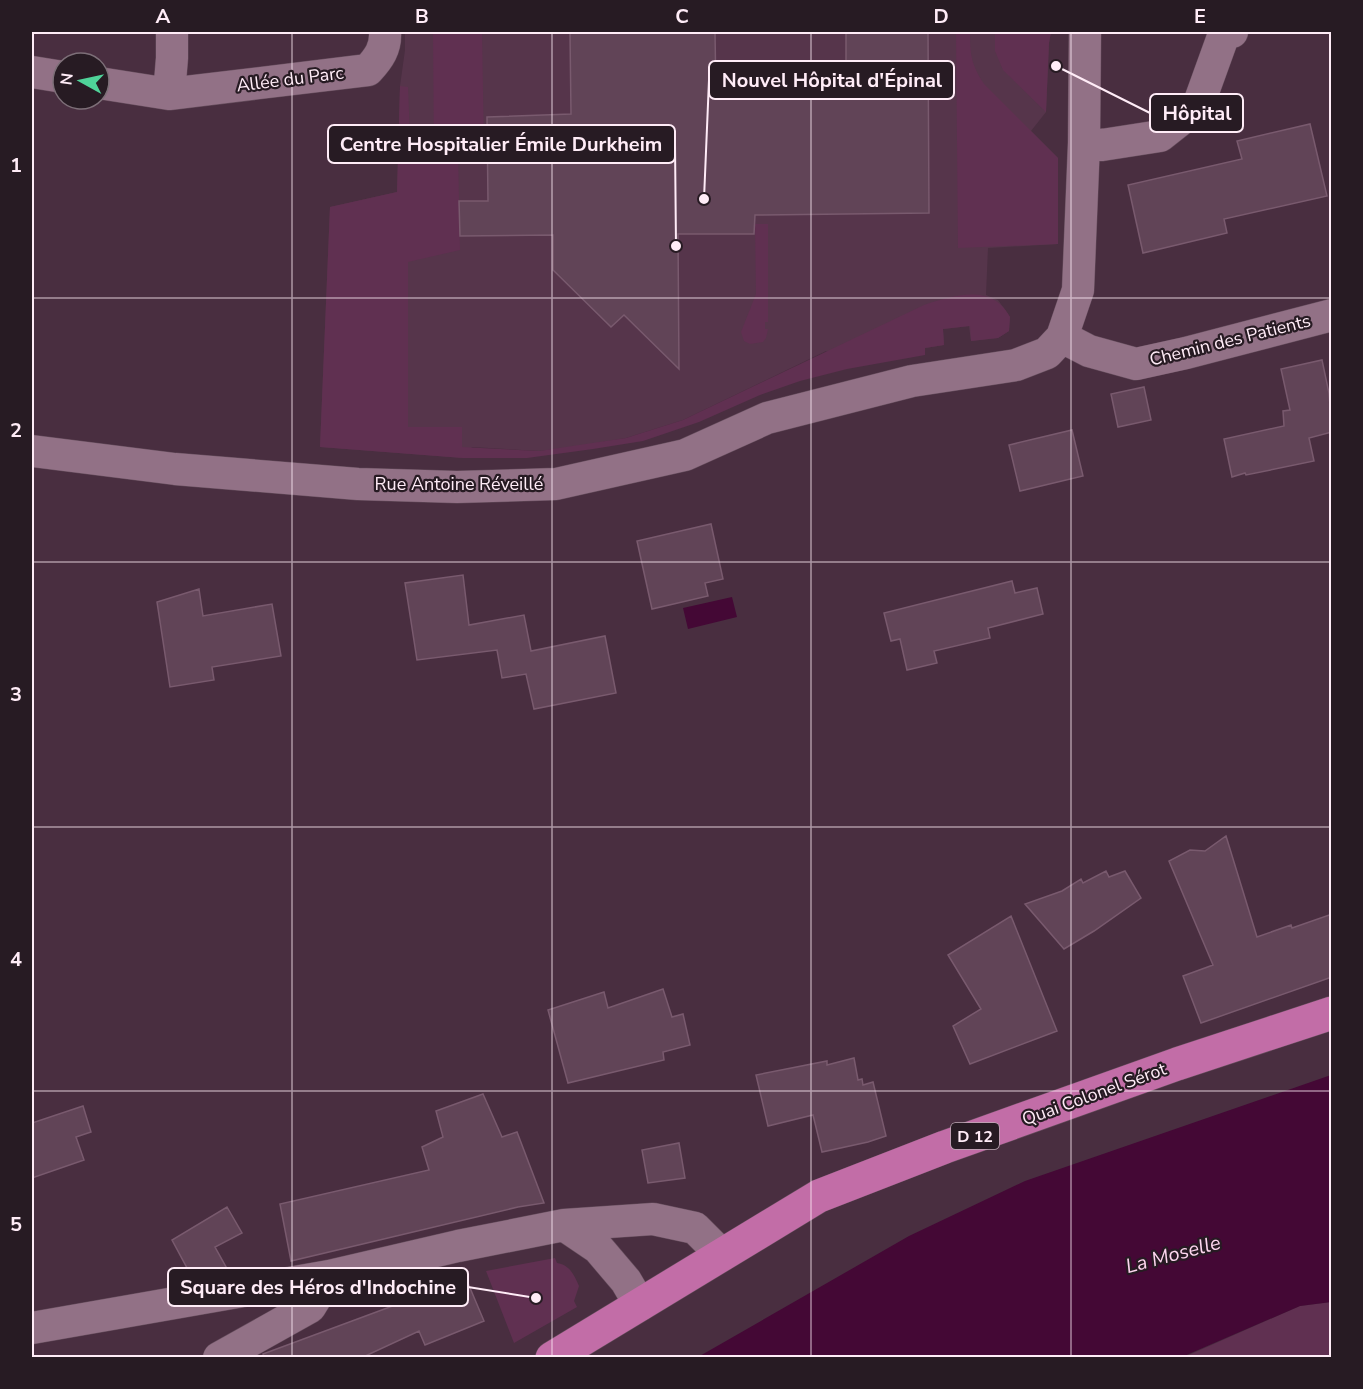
<svg xmlns="http://www.w3.org/2000/svg" width="1363" height="1389" viewBox="0 0 1363 1389" font-family="'Nunito Sans',sans-serif">
	<style>
		.built { fill: #56354b }
		.green { fill: #603051 }
		.water { fill: #440835 }
		.building { fill: #614457; stroke: #795a6e; stroke-width: 1.5 }
		.lines { fill: none; stroke-linecap: round; stroke-linejoin: round }
		.street-casing { stroke: #654d5c; stroke-width: 33 }
		.primary-casing { stroke: #654d5c; stroke-width: 34 }
		.street { stroke: #927186; stroke-width: 32 }
		.primary { stroke: #c26da7; stroke-width: 33 }
		.grid { fill: none; stroke: #ffecf7; stroke-width: 1.5; stroke-opacity: 0.55 }
		.labels { text-anchor: middle; stroke-width: 4.5; stroke-linejoin: round; paint-order: stroke }
		.shield { fill: #271b23; stroke: #beadb7; stroke-width: 1.5 }
		.shield-label { font-size: 16px; font-weight: bold; fill: #ffecf7 }
		.street-label { font-size: 18px; fill: #ffecf7; stroke: #271b23 }
		.water-label { font-size: 20px; font-style: italic; fill: #fed6ef; stroke: #271b23 }
		.leader { fill: none; stroke: #ffecf7; stroke-width: 2 }
		.callout-dot { fill: #ffecf7; stroke: #271b23; stroke-width: 2 }
		.callout { fill: #271b23; stroke: #ffecf7; stroke-width: 2 }
		.callout-label { font-size: 20px; text-anchor: middle; font-weight: bold; fill: #ffecf7 }
		.neatline { fill: none; stroke: #ffecf7; stroke-width: 2 }
		.grid-label { font-size: 20px; text-anchor: middle; font-weight: bold; fill: #ffecf7 }
	</style>
	<rect width="100%" height="100%" fill="#492e40"/>
	<path class="built" d="M 405,32 L 1051,32 L 1049,43 L 1046,112 L 1031,131 L 1058,158 L 1058,244 L 988,248 L 986,295 L 998,300 L 1010,317 L 1009,331 L 998,338 L 971,341 L 969,326 L 943,329 L 944,345 L 843,361 L 826,351 L 683,420 L 626,438 L 575,447 L 539,451 L 472,447 L 463,458 L 320,447 L 330,207 L 397,192 L 400,86 L 405,50 Z"/>
	<path class="green" d="M 433,32 L 482,32 L 484,150 L 458,151 L 460,250 L 408,262 L 408,427 L 462,427 L 462,447 L 539,451 L 626,438 L 683,420 L 924,305 C 954,295 992,283 1010,317 L 1009,331 L 998,338 L 971,341 L 970,326 L 943,329 L 944,345 L 925,348 L 925,355 L 847,369 L 800,381 L 760,395 L 699,422 L 643,441 L 593,449 L 527,458 L 463,458 L 320,447 L 330,207 L 397,192 L 400,86 L 408,87 L 411,163 L 434,164 Z
		M 956,32 L 970,32 C 970,54 971,64 984,84 L 1058,158 L 1058,244 L 958,248 Z
		M 995,32 L 1051,32 L 1049,43 L 1046,112 L 1003,70 L 995,51 Z
		M 755,224 L 768,224 L 768,322 L 765,322 L 765,329 L 768,329 L 766,338 L 763,342 L 750,344 L 744,341 L 741,332 L 756,294 Z
		M 555,1258 L 557,1263 C 570,1265 574,1275 579,1286 L 574,1301 L 577,1307 L 514,1343 L 486,1271 Z
		M 1331,1302 L 1331,1357 L 1182,1358 L 1300,1306 Z"/>
	<path class="water" d="M 732,597 L 737,617 L 688,629 L 683,608 Z
		M 1331,1075 L 1331,1302 L 1300,1306 L 1182,1357 L 698,1357 L 909,1236 L 1025,1181 Z"/>
	<path class="building" d="M 570,32 L 715,32 L 716,95 L 846,94 L 846,32 L 928,32 L 929,213 L 755,215 L 754,234 L 678,234 L 679,369 L 624,315 L 611,327 L 553,270 L 553,235 L 460,236 L 459,201 L 488,201 L 487,117 L 571,114 Z
		M 1310,124 L 1327,196 L 1224,219 L 1227,233 L 1143,253 L 1128,185 L 1242,159 L 1237,141 Z
		M 1322,360 L 1329,393 L 1332,432 L 1309,438 L 1314,461 L 1246,475 L 1245,473 L 1232,477 L 1224,439 L 1284,426 L 1283,411 L 1290,410 L 1281,369 Z
		M 1144,387 L 1151,420 L 1118,427 L 1111,394 Z
		M 1072,430 L 1083,476 L 1020,491 L 1009,445 Z
		M 711,524 L 723,579 L 705,583 L 708,596 L 652,609 L 637,541 Z
		M 463,575 L 469,625 L 524,615 L 531,651 L 605,636 L 616,693 L 534,709 L 526,674 L 502,678 L 497,650 L 417,660 L 405,583 Z
		M 1012,581 L 1015,593 L 1037,588 L 1043,614 L 988,628 L 990,638 L 934,651 L 937,663 L 907,670 L 900,639 L 891,641 L 884,613 Z
		M 199,589 L 203,616 L 272,604 L 281,656 L 212,667 L 214,680 L 170,687 L 157,602 Z
		M 1226,836 L 1257,937 L 1291,925 L 1292,928 L 1332,914 L 1332,977 L 1201,1023 L 1183,976 L 1213,965 L 1169,861 L 1190,850 L 1205,851 Z
		M 1106,871 L 1109,877 L 1125,871 L 1141,898 L 1094,931 L 1064,949 L 1025,904 L 1062,891 L 1081,879 L 1083,883 Z
		M 1011,916 L 1057,1031 L 970,1064 L 953,1026 L 981,1009 L 948,955 Z
		M 663,989 L 672,1017 L 683,1014 L 690,1045 L 663,1052 L 664,1060 L 568,1083 L 548,1010 L 604,992 L 608,1008 Z
		M 854,1058 L 858,1080 L 862,1079 L 863,1085 L 873,1082 L 886,1136 L 868,1142 L 822,1152 L 813,1115 L 768,1126 L 756,1075 L 827,1061 L 827,1065 Z
		M 483,1094 L 502,1137 L 517,1132 L 544,1203 L 518,1207 L 291,1261 L 280,1204 L 429,1170 L 422,1147 L 443,1137 L 436,1111 Z
		M 83,1106 L 91,1132 L 76,1137 L 84,1160 L 32,1178 L 32,1123 Z
		M 679,1143 L 685,1178 L 648,1183 L 642,1150 Z
		M 227,1207 L 242,1233 L 215,1247 L 230,1274 L 194,1281 L 172,1240 Z
		M 465,1276 L 484,1321 L 425,1345 L 419,1331 L 361,1358 L 264,1358 L 263,1354 L 406,1301 Z"/>
	<g class="lines">
		<g class="street-casing">
			<path id="street" d="M 32,72 L 63,77
				M 99,83 L 169,94 L 368,70 C 379,58 386,48 385,32
				M 169,94 L 172,58 L 172,32
				M 1084,143 L 1102,145 L 1160,136 L 1198,106 L 1224,34 L 1232,32
				M 1062,337 L 1089,351 L 1136,364 L 1186,353 L 1332,315
				M 32,451 L 175,469 L 358,484 L 457,487 L 556,484 L 685,455 L 767,418 L 912,381 L 1016,365 L 1047,353 L 1062,337 L 1078,290 L 1084,143 L 1085,32
				M 564,1225 L 598,1248 L 626,1281 L 640,1305
				M 32,1328 L 329,1276 L 458,1246 L 564,1225 L 653,1219 L 695,1228 L 722,1255
				M 219,1358 L 310,1307 L 329,1276"/>
		</g>
		<g class="primary-casing">
			<path id="primary" d="M 552,1358 L 819,1196 L 945,1147 L 1177,1064 L 1332,1013"/>
		</g>
		<use href="#street" class="street"/>
		<use href="#primary" class="primary"/>
	</g>
	<path class="grid" d="M 292,32 L 292,1358M 552,32 L 552,1358M 811,32 L 811,1358M 1071,32 L 1071,1358M 32,298 L 1332,298M 32,562 L 1332,562M 32,827 L 1332,827M 32,1091 L 1332,1091"/>
	<g class="labels">
		<rect class="shield" x="951" y="1123" width="48" height="26" rx="4.5"/>
		<g class="shield-label">
			<text x="975" y="1142">D 12</text>
		</g>
		<g class="street-label">
			<text transform="translate(290 79) rotate(-7)" y="6">Allée du Parc</text>
			<text transform="translate(1230 340) rotate(-14)" y="6">Chemin des Patients</text>
			<text x="459" y="490">Rue Antoine Réveillé</text>
			<text transform="translate(1094 1094) rotate(-20)" y="6">Quai Colonel Sérot</text>
		</g>
		<g class="water-label">
			<text transform="translate(1173 1254) rotate(-15)" y="7">La Moselle</text>
		</g>
	</g>
	<path class="leader" d="M704 199L709 80M1056 66L1150 113M676 246L675 144M536 1298L468 1287"/>
	<g class="callout-dot">
		<circle cx="704" cy="199" r="6"/>
		<circle cx="1056" cy="66" r="6"/>
		<circle cx="676" cy="246" r="6"/>
		<circle cx="536" cy="1298" r="6"/>
	</g>
	<g class="callout">
		<rect x="709" y="61" width="245" height="38" rx="6"/>
		<rect x="1150" y="94" width="93" height="38" rx="6"/>
		<rect x="328" y="125" width="347" height="38" rx="6"/>
		<rect x="168" y="1268" width="300" height="38" rx="6"/>
	</g>
	<g class="callout-label">
		<text x="832" y="87">Nouvel Hôpital d'Épinal</text>
		<text x="1197" y="120">Hôpital</text>
		<text x="501" y="151">Centre Hospitalier Émile Durkheim</text>
		<text x="318" y="1294">Square des Héros d'Indochine</text>
	</g>
	<rect width="1363" height="1389" fill="none" stroke="#271b23" stroke-width="66"/>
	<g transform="translate(81 81) rotate(278)"><circle r="28" fill="#271b23" stroke="#7d6f78" stroke-width="1.5"/>
	<path d="M0-4.5L10 22L0 15L-10 22Z" fill="#4fd399"/>
	<text y="-9" font-size="16" font-weight="bold" text-anchor="middle" fill="#ffecf7">N</text>
	</g>
	<rect x="33" y="33" width="1297" height="1323" class="neatline"/>
	<g class="grid-label">
		<text x="163" y="23">A</text>
		<text x="422" y="23">B</text>
		<text x="682" y="23">C</text>
		<text x="941" y="23">D</text>
		<text x="1200" y="23">E</text>
		<text x="16" y="172">1</text>
		<text x="16" y="437">2</text>
		<text x="16" y="701">3</text>
		<text x="16" y="966">4</text>
		<text x="16" y="1231">5</text>
	</g>
</svg>
